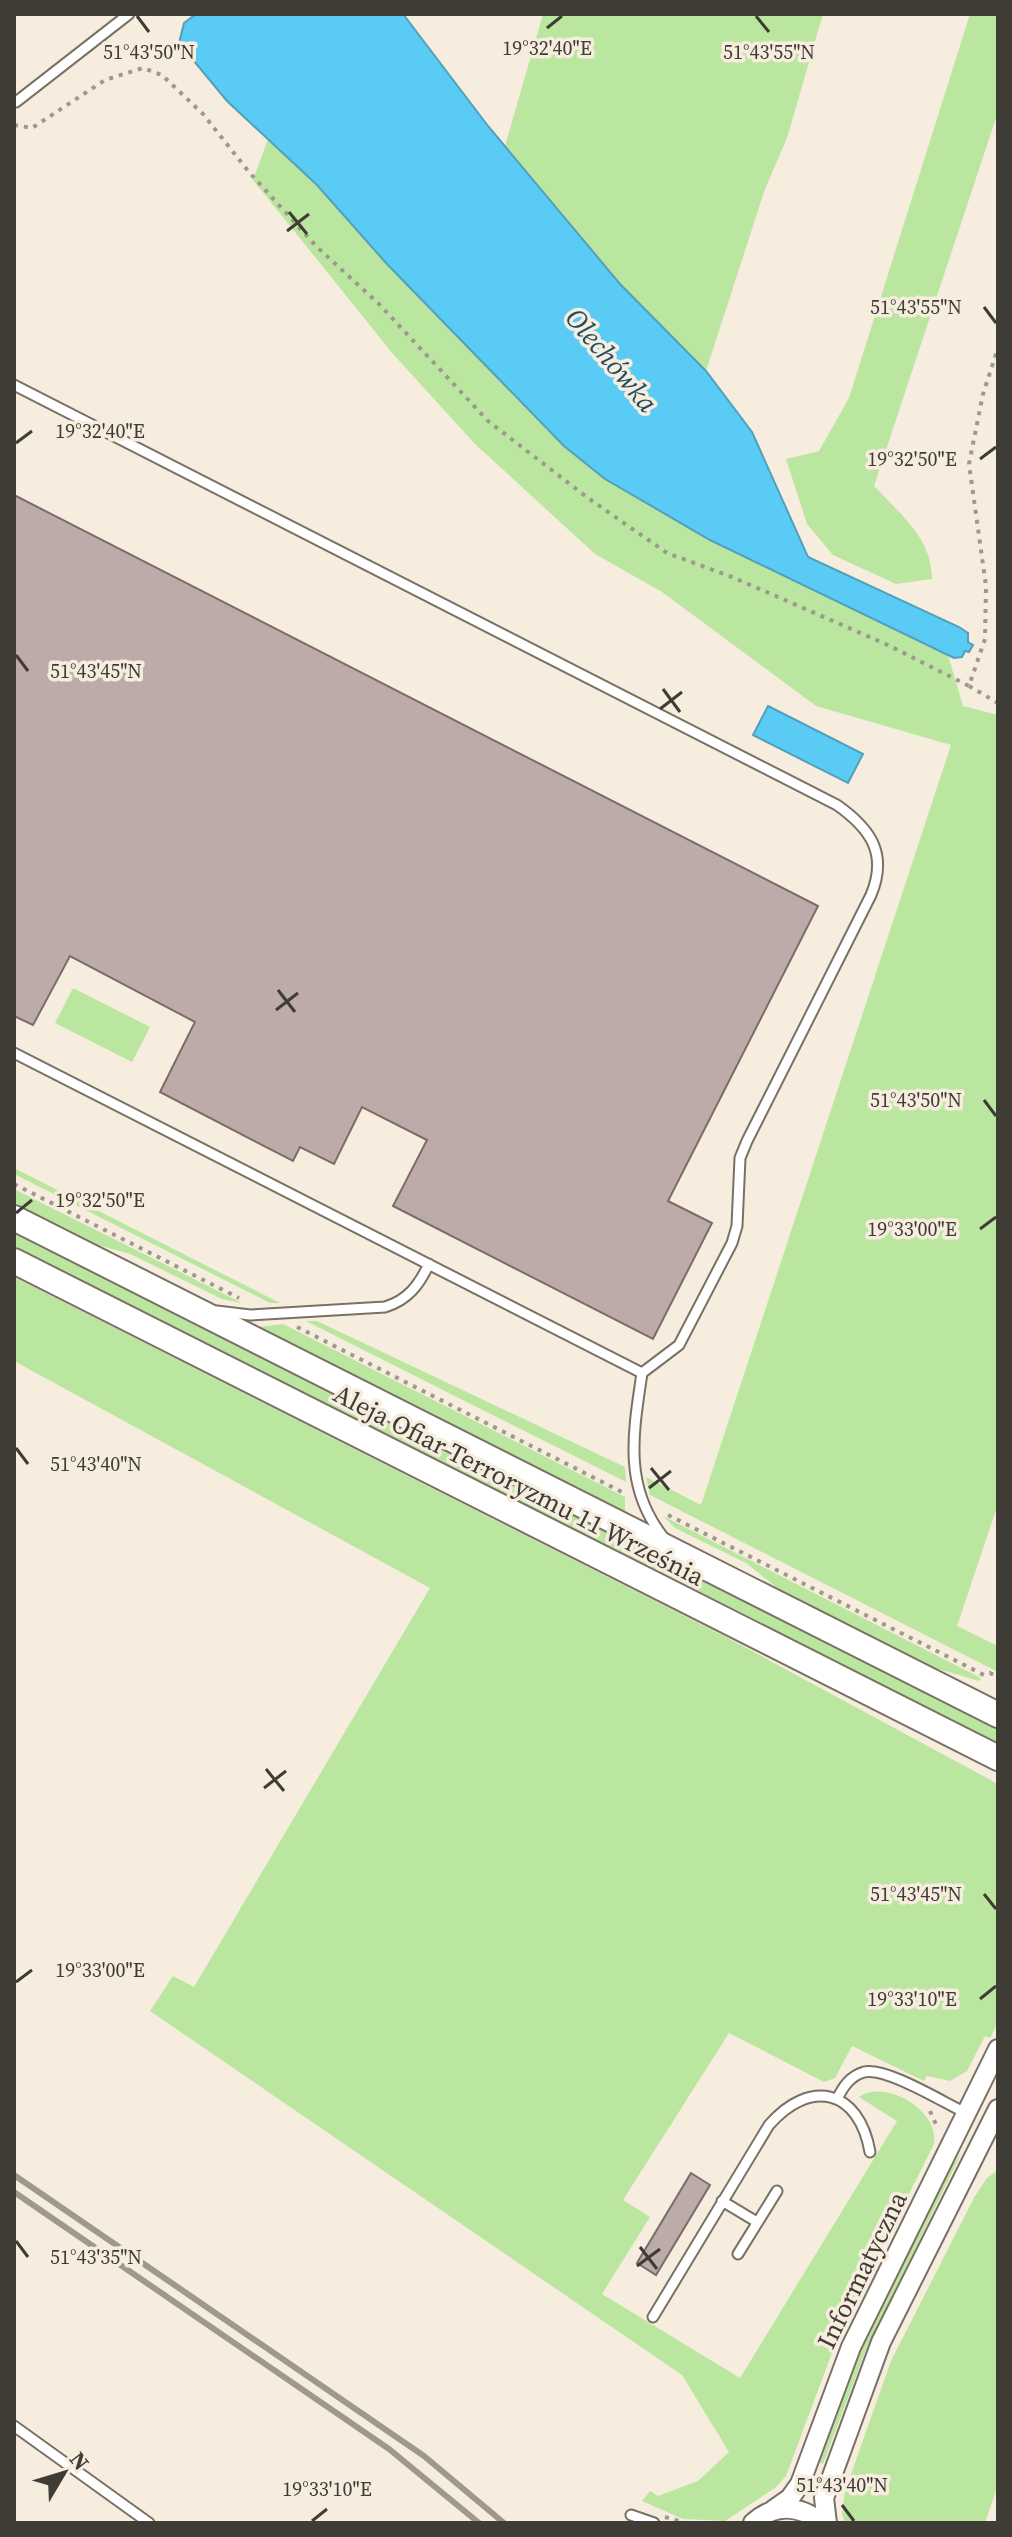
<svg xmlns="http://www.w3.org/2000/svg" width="1012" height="2537" viewBox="0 0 1012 2537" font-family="'Source Serif 4',serif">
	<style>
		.green { fill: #bbe6a0 }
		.water { fill: #5acbf5; stroke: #52a0bc; stroke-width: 2 }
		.building { fill: #bdabaa; stroke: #7b6b6a; stroke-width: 2 }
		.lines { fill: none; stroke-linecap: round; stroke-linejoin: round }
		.service-casing { stroke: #7a7165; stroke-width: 13 }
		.minor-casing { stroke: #7a7165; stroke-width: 22 }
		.tertiary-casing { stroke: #7a7165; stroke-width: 28 }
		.path { stroke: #9e988e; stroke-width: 4; stroke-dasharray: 4 6; stroke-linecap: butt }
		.service { stroke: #fff; stroke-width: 9 }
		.minor { stroke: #fff; stroke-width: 18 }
		.tertiary { stroke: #fff; stroke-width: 24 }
		.rail { stroke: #9e988e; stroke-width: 6 }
		.ticks { fill: none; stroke: #3f3c36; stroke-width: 3 }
		.labels { text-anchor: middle; stroke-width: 7; stroke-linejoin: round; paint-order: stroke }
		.street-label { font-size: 26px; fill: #3f3c36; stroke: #f6eddf }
		.water-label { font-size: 28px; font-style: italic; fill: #1f4f60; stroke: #f6eddf }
		.ticks-label { font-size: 20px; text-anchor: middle; fill: #3f3c36; stroke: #f6eddf; stroke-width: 7; stroke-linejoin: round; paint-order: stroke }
	</style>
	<rect width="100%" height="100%" fill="#f6eddf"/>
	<path class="green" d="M 543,14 L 823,14 L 787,138 L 765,189 L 706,371 L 620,284 L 505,146 Z
		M 970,14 L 998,14 L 998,112 L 874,486 C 900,514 932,538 932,579 L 896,584 L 833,555 L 807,524 L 786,459 L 819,451 L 849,398 Z
		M 268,139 L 317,185 L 386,263 L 564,446 L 605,479 L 710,540 L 948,655 L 963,706 L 998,715 L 998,1504 L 957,1626 L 998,1646 L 998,1672 L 650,1495 L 646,1477 L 701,1505 L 951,745 L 816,706 L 662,592 L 595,554 L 475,444 L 393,354 L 253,180 Z
		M 73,988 L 150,1027 L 132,1062 L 55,1023 Z
		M 14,1168 L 280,1303 L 270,1303 L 14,1174 Z
		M 14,1189 L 242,1303 L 222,1299 L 130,1254 L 94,1244 L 14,1204 Z
		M 14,1231 L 998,1728 L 998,1746 L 14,1248 Z
		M 14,1277 L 724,1636 L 998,1784 L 998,2022 L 990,2038 L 985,2036 L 967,2071 L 950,2081 L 927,2076 L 924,2081 L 852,2046 L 835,2078 L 824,2082 L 729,2033 L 623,2200 L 650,2217 L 602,2294 L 740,2378 L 897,2121 L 859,2097 C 886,2078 940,2111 934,2144 L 839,2334 L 786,2476 L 775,2488 L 725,2521 L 683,2519 L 642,2501 L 650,2491 L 658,2496 L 698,2481 L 729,2452 L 682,2375 L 150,2011 L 173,1976 L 194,1987 L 430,1588 L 14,1361 Z
		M 306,1321 L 317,1321 L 625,1467 L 626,1482 Z
		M 283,1324 L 625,1497 L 625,1511 L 257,1327 Z
		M 663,1516 L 981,1678 L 979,1681 L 935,1668 L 784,1593 L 746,1563 L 675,1528 Z
		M 961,2154 L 866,2350 L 823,2464 L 818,2462 L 861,2347 L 950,2168 Z
		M 998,2170 L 998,2485 L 985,2523 L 845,2523 L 842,2513 L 845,2491 L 891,2361 L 975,2196 L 987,2178 Z"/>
	<path class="water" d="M 196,14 L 403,14 L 488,126 L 620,284 L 706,371 L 752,432 L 808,557 L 959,627 L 968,633 L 968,642 L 973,645 L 969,652 L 965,651 L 962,657 L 954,658 L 710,540 L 605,479 L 564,446 L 386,263 L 317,185 L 227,101 L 179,43 L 184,23 Z
		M 768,706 L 863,754 L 848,783 L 753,735 Z"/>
	<path class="building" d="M 14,495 L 818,906 L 668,1201 L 712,1223 L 653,1339 L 393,1206 L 427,1140 L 362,1107 L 334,1164 L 300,1147 L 293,1161 L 160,1092 L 195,1022 L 70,956 L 33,1025 L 14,1016 Z
		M 691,2173 L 710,2185 L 656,2275 L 637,2263 Z"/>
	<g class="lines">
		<g class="service-casing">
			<path id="service" d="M 16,102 L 129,14
				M 14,385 L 837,805 C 871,829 888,854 871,895 L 747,1141 L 740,1158 L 737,1226 L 732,1243 L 679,1345 L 642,1373 C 633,1434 623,1487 664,1538
				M 14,1053 L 642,1373
				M 217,1311 L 250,1315 L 385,1307 C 408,1300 419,1285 429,1264
				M 837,2099 C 843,2087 850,2076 864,2072 C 887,2067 944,2103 966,2113
				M 722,2201 L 757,2222
				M 738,2254 L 777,2191
				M 653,2317 L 769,2125 C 810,2078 859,2089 870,2152
				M 14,2426 L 149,2523
				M 631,2515 L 654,2523"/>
		</g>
		<g class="minor-casing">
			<path id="minor" d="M 773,2510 L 790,2498 L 800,2484 L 851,2347 L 998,2049
				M 753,2523 C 775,2503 800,2505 822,2523
				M 827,2523 L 824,2498 L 881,2342 L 998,2109"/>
		</g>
		<g class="tertiary-casing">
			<path id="tertiary" d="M 14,1218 L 998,1715
				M 14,1261 L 998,1758"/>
		</g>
		<path class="path" d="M 14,125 L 32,128 L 105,80 L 143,68 L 162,75 L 203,114 L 249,172 L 317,247 L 379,304 L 488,421 L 588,498 L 667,553 L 732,577 L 888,645 L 969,686 L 985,639 L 986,586 L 969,464 L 983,394 L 998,348
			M 969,686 L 998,703
			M 14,1184 L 239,1298
			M 297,1327 L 624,1493
			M 668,1515 L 984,1675 L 990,1673 L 998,1677
			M 930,2111 L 938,2129
			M 665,2517 L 686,2523"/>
		<use href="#service" class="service"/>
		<use href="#minor" class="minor"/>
		<use href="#tertiary" class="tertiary"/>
		<path class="rail" d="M 14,2175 L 424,2456 L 504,2523
			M 14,2192 L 389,2449 L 479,2523"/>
	</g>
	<path class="ticks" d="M 137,16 L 149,32M 756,16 L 769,32M 547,28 L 562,16M 289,212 L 307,234M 287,231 L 309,214M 984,307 L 996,323M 16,443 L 32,431M 980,459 L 996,447M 16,655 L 28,671M 663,689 L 680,712M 660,709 L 682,692M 278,990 L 295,1012M 276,1010 L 298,993M 984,1100 L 996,1116M 16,1213 L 32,1200M 980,1229 L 996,1217M 16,1448 L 28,1464M 651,1468 L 669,1490M 649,1488 L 671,1471M 266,1769 L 284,1791M 264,1788 L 286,1771M 984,1894 L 996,1909M 16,1982 L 32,1970M 980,1999 L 996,1986M 16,2241 L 28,2257M 640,2247 L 657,2269M 637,2266 L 660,2249M 842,2505 L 854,2521M 312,2521 L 327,2509"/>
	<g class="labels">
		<g class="street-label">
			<text transform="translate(519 1485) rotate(27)" y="9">Aleja Ofiar Terroryzmu 11 Września</text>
			<text transform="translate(862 2270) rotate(-64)" y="9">Informatyczna</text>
		</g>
		<g class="water-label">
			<text transform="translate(612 360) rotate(50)" y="10">Olechówka</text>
		</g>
	</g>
	<g class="ticks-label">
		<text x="547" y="55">19°32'40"E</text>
		<text x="149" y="59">51°43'50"N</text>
		<text x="769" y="59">51°43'55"N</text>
		<text x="916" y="314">51°43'55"N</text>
		<text x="100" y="438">19°32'40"E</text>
		<text x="912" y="466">19°32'50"E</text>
		<text x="96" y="678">51°43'45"N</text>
		<text x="916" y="1107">51°43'50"N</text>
		<text x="100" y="1207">19°32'50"E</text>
		<text x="912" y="1236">19°33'00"E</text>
		<text x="96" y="1471">51°43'40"N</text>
		<text x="916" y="1901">51°43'45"N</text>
		<text x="100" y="1977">19°33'00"E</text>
		<text x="912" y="2006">19°33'10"E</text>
		<text x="96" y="2264">51°43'35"N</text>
		<text x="842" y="2492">51°43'40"N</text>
		<text x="327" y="2496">19°33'10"E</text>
	</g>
	<rect width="1012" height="2537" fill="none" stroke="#3f3c36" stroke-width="32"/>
	<g transform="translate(64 2473) rotate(52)" stroke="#f6eddf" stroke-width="6" paint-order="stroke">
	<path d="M0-6L14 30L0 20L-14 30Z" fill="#3f3c36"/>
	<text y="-12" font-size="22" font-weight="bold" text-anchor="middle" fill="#3f3c36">N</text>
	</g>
</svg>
